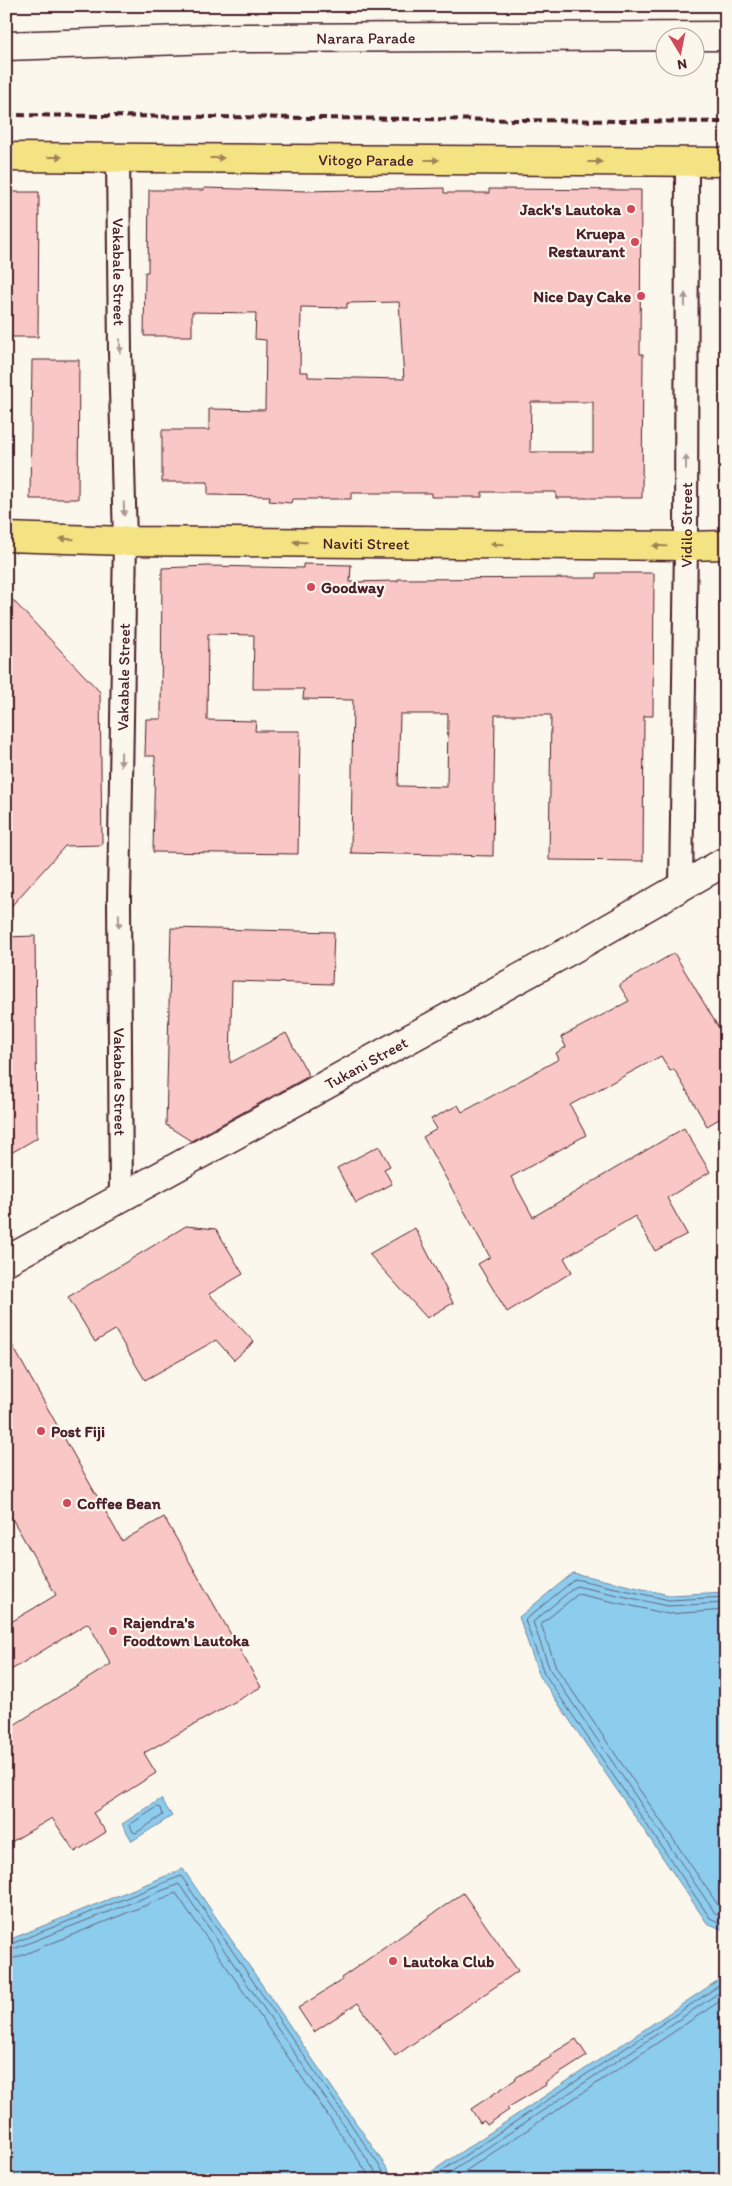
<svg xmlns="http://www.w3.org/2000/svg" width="732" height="2186" viewBox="0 0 732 2186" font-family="Itim,sans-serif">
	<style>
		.water { fill: #8ccced; stroke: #72879f }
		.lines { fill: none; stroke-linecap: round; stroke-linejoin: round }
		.shore { stroke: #646479; stroke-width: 1 }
		.building { fill: #f9c8c6; stroke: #4a1f2b; fill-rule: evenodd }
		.minor-casing { stroke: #4a1f2b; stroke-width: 26 }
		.tertiary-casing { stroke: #4a1f2b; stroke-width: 31 }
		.secondary-casing { stroke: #4a1f2b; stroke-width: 31 }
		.primary-casing { stroke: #4a1f2b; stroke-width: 31 }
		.minor { stroke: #fbf7ec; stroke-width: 22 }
		.tertiary { stroke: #fbf7ec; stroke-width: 28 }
		.secondary { stroke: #fbf7ec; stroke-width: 28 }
		.primary { stroke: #f4e382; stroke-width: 28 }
		.rail { stroke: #4a1f2b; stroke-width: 4; stroke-dasharray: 8 4; stroke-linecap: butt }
		.oneway { fill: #9f8156 }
		.oneway2 { fill: #ab9695 }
		.poi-dot { fill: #d1495b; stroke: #fbf7ec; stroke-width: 2 }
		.labels { text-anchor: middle; stroke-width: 4.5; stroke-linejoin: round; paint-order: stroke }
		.street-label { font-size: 16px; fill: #4a1f2b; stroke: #fbf7ec }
		.poi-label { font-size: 16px; font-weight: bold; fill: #4a1f2b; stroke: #fbf7ec; text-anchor: start }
	</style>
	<rect width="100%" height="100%" fill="#fbf7ec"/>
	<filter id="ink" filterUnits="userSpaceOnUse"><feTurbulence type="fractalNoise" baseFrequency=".02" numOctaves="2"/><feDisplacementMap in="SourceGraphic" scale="10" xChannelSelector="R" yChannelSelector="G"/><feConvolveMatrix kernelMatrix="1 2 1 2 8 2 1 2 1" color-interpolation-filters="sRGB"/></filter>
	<g filter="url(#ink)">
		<path class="water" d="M 573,1573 L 669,1595 L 726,1592 L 726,1931 L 707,1923 L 539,1675 L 519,1617 Z
			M 161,1799 L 172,1816 L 132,1841 L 122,1824 Z
			M 183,1869 L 395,2180 L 6,2180 L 6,1941 Z
			M 726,1975 L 726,2180 L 419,2180 Z"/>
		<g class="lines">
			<path class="shore" d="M 726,1597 L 669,1600 L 575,1579 L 525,1620 L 544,1673 L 710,1918 L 726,1926
				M 726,1603 L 668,1606 L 576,1586 L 533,1622 L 550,1670 L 715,1913 L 726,1919
				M 726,1610 L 668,1614 L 578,1594 L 541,1624 L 556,1667 L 720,1908 L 726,1911
				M 158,1807 L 161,1808 L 163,1815 L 136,1833 L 133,1832 L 130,1825 Z
				M 6,1946 L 181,1876 L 389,2180
				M 6,1952 L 179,1884 L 381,2180
				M 6,1959 L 15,1958 L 176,1893 L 372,2180
				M 428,2180 L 726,1981
				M 439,2180 L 726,1988
				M 452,2180 L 726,1997"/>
		</g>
		<path class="building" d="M 204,188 L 307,191 L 444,188 L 444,193 L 489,193 L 489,189 L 641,190 L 640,354 L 643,354 L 642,498 L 556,498 L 556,492 L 482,492 L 482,497 L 431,497 L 431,493 L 351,493 L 351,499 L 292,499 L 291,503 L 269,501 L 270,496 L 208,495 L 208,482 L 162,482 L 162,430 L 209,430 L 209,409 L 265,410 L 266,340 L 255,339 L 256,313 L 192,312 L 192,336 L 144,336 L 145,272 L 148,272 L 149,190 L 204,190 ZM 399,302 L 404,379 L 308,377 L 308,372 L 300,372 L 301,307 L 347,308 L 347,303 ZM 531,402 L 593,402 L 593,452 L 530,452 Z
			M 6,192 L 39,192 L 38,337 L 6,337 Z
			M 32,360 L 79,360 L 78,499 L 30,499 Z
			M 303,564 L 351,565 L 350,582 L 398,581 L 398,579 L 597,578 L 597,573 L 654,573 L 653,716 L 644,716 L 643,861 L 549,860 L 551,715 L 495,715 L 493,856 L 351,853 L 353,700 L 303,699 L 304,689 L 253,689 L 254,635 L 208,634 L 207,720 L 256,721 L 255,731 L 300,731 L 298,854 L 153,852 L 155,756 L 145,756 L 146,719 L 161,719 L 162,568 L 208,566 L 303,568 ZM 400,714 L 448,714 L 447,787 L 398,786 Z
			M 6,593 L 100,692 L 102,845 L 65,846 L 6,912 Z
			M 171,928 L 334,932 L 332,984 L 232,981 L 230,1063 L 286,1033 L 309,1076 L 191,1141 L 166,1125 Z
			M 35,936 L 37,1138 L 6,1156 L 6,937 Z
			M 674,953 L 726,1040 L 726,1115 L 707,1126 L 674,1069 L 670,1071 L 661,1056 L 570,1105 L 586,1135 L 511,1177 L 533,1217 L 684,1128 L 710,1172 L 667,1198 L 687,1234 L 655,1251 L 635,1216 L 564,1258 L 572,1272 L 507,1312 L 478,1264 L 490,1257 L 423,1137 L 437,1129 L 431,1119 L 458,1105 L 462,1112 L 472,1107 L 559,1059 L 556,1053 L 566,1047 L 561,1037 L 629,1001 L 619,985 Z
			M 379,1146 L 390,1166 L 384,1169 L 392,1184 L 356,1203 L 337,1168 Z
			M 186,1226 L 216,1229 L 243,1274 L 209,1294 L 254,1342 L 234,1360 L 216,1340 L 145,1380 L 115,1330 L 95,1342 L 68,1297 Z
			M 415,1228 L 453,1303 L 427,1318 L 369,1254 Z
			M 6,1334 L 122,1541 L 164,1517 L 261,1687 L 144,1753 L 156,1773 L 93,1813 L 106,1832 L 75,1852 L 52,1818 L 6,1845 L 6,1730 L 111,1664 L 88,1623 L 6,1673 L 6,1625 L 56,1595 L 6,1508 Z
			M 463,1893 L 518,1971 L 395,2056 L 358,2003 L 314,2032 L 298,2008 L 342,1980 L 341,1978 Z
			M 576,2039 L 587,2056 L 545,2083 L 546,2085 L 507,2108 L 509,2110 L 487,2125 L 484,2121 L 480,2123 L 471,2109 L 516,2079 L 515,2078 L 551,2057 L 550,2055 Z"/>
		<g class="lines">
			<g class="minor-casing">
				<g id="minor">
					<path id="s1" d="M 118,157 L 120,352 L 125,541 L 119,900 L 121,1197"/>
					<path id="s2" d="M 681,886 L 686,546 L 687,162"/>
				</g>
			</g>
			<g class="tertiary-casing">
				<g id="tertiary">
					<path id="s3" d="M 6,1261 L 578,946 L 726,861"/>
				</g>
			</g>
			<g class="secondary-casing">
				<g id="secondary">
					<path id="s4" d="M 6,46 L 244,38 L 726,36"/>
				</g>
			</g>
			<g class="primary-casing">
				<g id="primary">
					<path id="s5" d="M 6,157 L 726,162"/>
					<path id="s6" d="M 6,537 L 125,541 L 686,546 L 726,545"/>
				</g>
			</g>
			<use href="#minor" class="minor"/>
			<use href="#tertiary" class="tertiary"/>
			<use href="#secondary" class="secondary"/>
			<use href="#primary" class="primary"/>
			<path class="rail" d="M 6,115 L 726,122"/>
		</g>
		<defs><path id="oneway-solid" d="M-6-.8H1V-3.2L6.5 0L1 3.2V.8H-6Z" transform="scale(1.25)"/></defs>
		<g class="oneway">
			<use href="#oneway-solid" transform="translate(55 157)"/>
			<use href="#oneway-solid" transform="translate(217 158)"/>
			<use href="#oneway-solid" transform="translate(432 160)"/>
			<use href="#oneway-solid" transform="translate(595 162)"/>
			<use href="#oneway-solid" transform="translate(67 539) rotate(-178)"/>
			<use href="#oneway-solid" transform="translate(300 542) rotate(-179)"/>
			<use href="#oneway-solid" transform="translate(497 544) rotate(-179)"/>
			<use href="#oneway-solid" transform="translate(660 546) rotate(-179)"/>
		</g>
		<g class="oneway2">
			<use href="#oneway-solid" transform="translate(685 300) rotate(-89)"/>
			<use href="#oneway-solid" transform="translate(120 346) rotate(89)"/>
			<use href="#oneway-solid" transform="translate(686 462) rotate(-90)"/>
			<use href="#oneway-solid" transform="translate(124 509) rotate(88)"/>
			<use href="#oneway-solid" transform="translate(121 759) rotate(91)"/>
			<use href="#oneway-solid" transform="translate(119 921) rotate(89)"/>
		</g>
	</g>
	<g class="poi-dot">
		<circle cx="631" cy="209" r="5"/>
		<circle cx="635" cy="242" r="5"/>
		<circle cx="641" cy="296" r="5"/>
		<circle cx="311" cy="587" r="5"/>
		<circle cx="41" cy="1431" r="5"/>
		<circle cx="67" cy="1503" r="5"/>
		<circle cx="113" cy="1631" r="5"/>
		<circle cx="393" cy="1961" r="5"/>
	</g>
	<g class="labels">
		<g class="street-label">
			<text dy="6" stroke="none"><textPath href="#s4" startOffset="360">Narara Parade</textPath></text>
			<text dy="6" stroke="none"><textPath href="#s5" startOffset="360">Vitogo Parade</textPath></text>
			<text dy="6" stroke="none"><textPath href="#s1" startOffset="115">Vakabale Street</textPath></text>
			<text dy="6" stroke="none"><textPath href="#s2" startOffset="361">Vidilo Street</textPath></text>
			<text dy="6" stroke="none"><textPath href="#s6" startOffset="360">Naviti Street</textPath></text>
			<text transform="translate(123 677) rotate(-89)" y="6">Vakabale Street</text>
			<text dy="6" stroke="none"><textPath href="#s3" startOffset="411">Tukani Street</textPath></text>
			<text dy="6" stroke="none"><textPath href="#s1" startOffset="925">Vakabale Street</textPath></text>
		</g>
		<g class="poi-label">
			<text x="621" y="215" text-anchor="end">Jack's Lautoka</text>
			<text x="625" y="239" text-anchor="end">Kruepa<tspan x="625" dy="18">Restaurant</tspan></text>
			<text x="631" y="302" text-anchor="end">Nice Day Cake</text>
			<text x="321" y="593">Goodway</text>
			<text x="51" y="1437">Post Fiji</text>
			<text x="77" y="1509">Coffee Bean</text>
			<text x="123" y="1628">Rajendra's<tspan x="123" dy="18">Foodtown Lautoka</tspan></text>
			<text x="403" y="1967">Lautoka Club</text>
		</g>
	</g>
	<rect width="732" height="2186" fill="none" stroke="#fbf7ec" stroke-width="25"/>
	<rect x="12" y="12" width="707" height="2161" fill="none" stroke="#4a1f2b" stroke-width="2" filter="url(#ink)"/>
	<g transform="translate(680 52) rotate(170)"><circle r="24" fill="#fbf7ec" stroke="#b4a19f"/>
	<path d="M0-4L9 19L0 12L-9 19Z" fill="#d1495b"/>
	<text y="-8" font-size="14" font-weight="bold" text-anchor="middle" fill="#4a1f2b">N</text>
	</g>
</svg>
